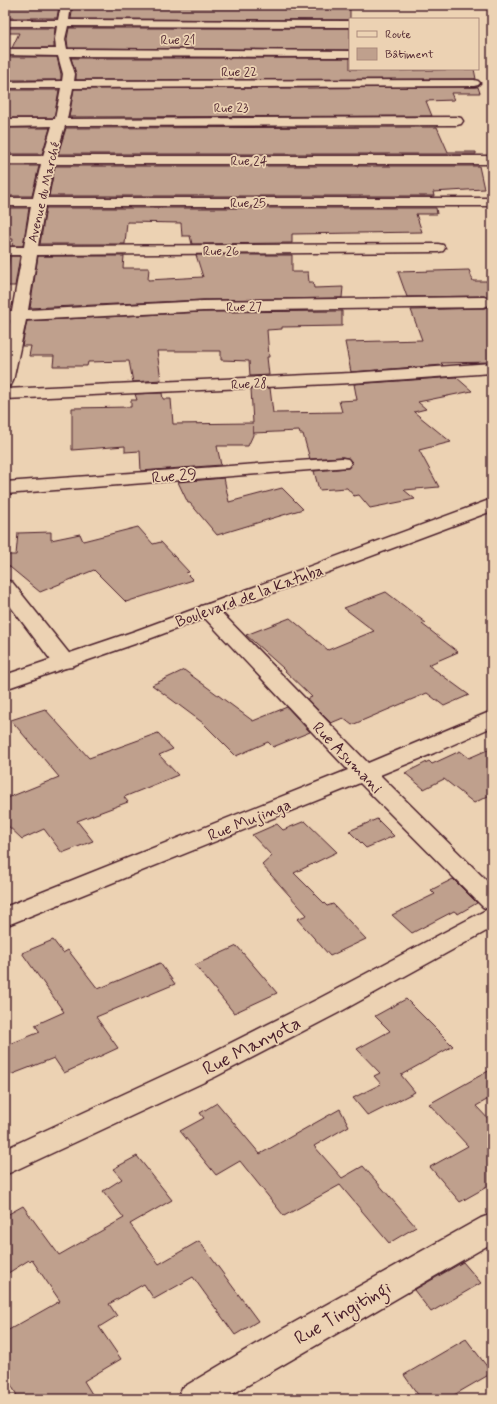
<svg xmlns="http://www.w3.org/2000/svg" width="497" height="1404" viewBox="0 0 497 1404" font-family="Mynerve,sans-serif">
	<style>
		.building { fill: #bfa08d; stroke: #4a1f2b }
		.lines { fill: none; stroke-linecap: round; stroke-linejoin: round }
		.minor-casing { stroke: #4a1f2b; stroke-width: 3 }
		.tertiary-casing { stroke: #4a1f2b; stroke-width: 3 }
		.minor { fill: #ecd2b3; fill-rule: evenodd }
		.tertiary { fill: #ecd2b3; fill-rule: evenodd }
		.labels { text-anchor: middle; stroke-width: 3.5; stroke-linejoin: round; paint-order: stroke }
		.far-street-label { font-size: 13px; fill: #4a1f2b; stroke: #ecd2b3 }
		.street-label { font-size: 16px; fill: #4a1f2b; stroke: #ecd2b3 }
		.near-street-label { font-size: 19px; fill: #4a1f2b; stroke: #ecd2b3 }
	</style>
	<rect width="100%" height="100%" fill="#ecd2b3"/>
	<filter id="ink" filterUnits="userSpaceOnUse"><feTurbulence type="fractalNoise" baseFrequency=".025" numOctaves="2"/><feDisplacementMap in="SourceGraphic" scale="8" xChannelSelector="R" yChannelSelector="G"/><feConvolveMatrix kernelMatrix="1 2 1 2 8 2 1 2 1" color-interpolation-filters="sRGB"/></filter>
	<g filter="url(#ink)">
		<path class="building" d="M 5,5 L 13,5 L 59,6 L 57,18 L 5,18 Z
			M 73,5 L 223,5 L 223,7 L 292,7 L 350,5 L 350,20 L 71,19 Z
			M 5,28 L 55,28 L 54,39 L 54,48 L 12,48 L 19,33 L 5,33 Z
			M 69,28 L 350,28 L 350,50 L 68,48 L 67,39 Z
			M 7,57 L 57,57 L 61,74 L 61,80 L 5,80 L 8,66 L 6,66 L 8,60 L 6,60 Z
			M 71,58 L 350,58 L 350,69 L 389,69 L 390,71 L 474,69 L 476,79 L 76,80 L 76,74 Z
			M 478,87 L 480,93 L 451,93 L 454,100 L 426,101 L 432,116 L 69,117 L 74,89 Z
			M 5,90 L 59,90 L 54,118 L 5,118 Z
			M 437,127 L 448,152 L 476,152 L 476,154 L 58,154 L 66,128 Z
			M 5,128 L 50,128 L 42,154 L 5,154 Z
			M 5,166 L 39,166 L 32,196 L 5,196 Z
			M 55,166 L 479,166 L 484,189 L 433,192 L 434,196 L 49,196 Z
			M 5,208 L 29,208 L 23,246 L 12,246 L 13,239 L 5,239 Z
			M 46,208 L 436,208 L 437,214 L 416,214 L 422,232 L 292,234 L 292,243 L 192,244 L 190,236 L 182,236 L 181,223 L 127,222 L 125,244 L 40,244 Z
			M 196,255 L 292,255 L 292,272 L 308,272 L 309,282 L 313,282 L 314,288 L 343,287 L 342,298 L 203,300 L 30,308 L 38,256 L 124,256 L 123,268 L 149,268 L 148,280 L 203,277 Z
			M 10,256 L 20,256 L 15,286 L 5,286 Z
			M 469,270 L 473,281 L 492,281 L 492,300 L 484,296 L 407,297 L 398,272 Z
			M 492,304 L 492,362 L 441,363 L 443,365 L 351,372 L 345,342 L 422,340 L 411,310 L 484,308 Z
			M 342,311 L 342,326 L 282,327 L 282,329 L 267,330 L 269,357 L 267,357 L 269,375 L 250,376 L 249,361 L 221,360 L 221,351 L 157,351 L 161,380 L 133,382 L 129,361 L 88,362 L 87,366 L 53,366 L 54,356 L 29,356 L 31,346 L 22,346 L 27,321 L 203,312 Z
			M 456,377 L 472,391 L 418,402 L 426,409 L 414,412 L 451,442 L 419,450 L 439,487 L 404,490 L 415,499 L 370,508 L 359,495 L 354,496 L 347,488 L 319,490 L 314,471 L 348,468 L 352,462 L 348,458 L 342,457 L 310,459 L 303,434 L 300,434 L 299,431 L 253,433 L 253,426 L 253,435 L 248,446 L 217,446 L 221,465 L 141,471 L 140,451 L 125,452 L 125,446 L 72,450 L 72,408 L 131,407 L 131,400 L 137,400 L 135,394 L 162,393 L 163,399 L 171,399 L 173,424 L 253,423 L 251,389 L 270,388 L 273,413 L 342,412 L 339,401 L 357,400 L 354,384 Z
			M 224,478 L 229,502 L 282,488 L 303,509 L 217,535 L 190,503 L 188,503 L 178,482 Z
			M 138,527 L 153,544 L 161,542 L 189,572 L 186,573 L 193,580 L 126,602 L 94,570 L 40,592 L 5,563 L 5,555 L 16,555 L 18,533 L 51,532 L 51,540 L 80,534 L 83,541 Z
			M 386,592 L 426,623 L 422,624 L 458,652 L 428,665 L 469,695 L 444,706 L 427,693 L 352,725 L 343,718 L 331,723 L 307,699 L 312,697 L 282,668 L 283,668 L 246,635 L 290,618 L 328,650 L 374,631 L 344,608 Z
			M 184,670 L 253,721 L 287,707 L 310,732 L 273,747 L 268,742 L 236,756 L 203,723 L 152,685 Z
			M 45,709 L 89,758 L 158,733 L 173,749 L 159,755 L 178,775 L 124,797 L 128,802 L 77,821 L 93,841 L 62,853 L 44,829 L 22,839 L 5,823 L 5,799 L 59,777 L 11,720 Z
			M 492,748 L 492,794 L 474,803 L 444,779 L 424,789 L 405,773 L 429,761 L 432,764 L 460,751 L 469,758 Z
			M 377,819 L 394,836 L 366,848 L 349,831 Z
			M 305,821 L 337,852 L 294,873 L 327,906 L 333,904 L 366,939 L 330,956 L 297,919 L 307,915 L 262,865 L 272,856 L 252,835 L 277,824 L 283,830 Z
			M 453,879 L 477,903 L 458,914 L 454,911 L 412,933 L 392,915 L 435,894 L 431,890 Z
			M 53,940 L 63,953 L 68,950 L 98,989 L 160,963 L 175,984 L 96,1017 L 118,1048 L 64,1073 L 54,1058 L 5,1077 L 5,1046 L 40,1032 L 35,1025 L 64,1012 L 22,953 Z
			M 237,946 L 277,993 L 234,1013 L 195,965 Z
			M 406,999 L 453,1046 L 401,1075 L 415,1092 L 368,1116 L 353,1098 L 381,1084 L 374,1076 L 380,1073 L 357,1049 L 390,1031 L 375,1016 Z
			M 492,1069 L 492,1097 L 476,1106 L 492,1123 L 492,1184 L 460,1202 L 430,1167 L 468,1146 L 429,1104 Z
			M 217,1103 L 260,1154 L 340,1109 L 349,1126 L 314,1146 L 342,1178 L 363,1166 L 416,1227 L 389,1243 L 340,1185 L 284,1216 L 240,1161 L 216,1175 L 180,1131 L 204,1118 L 200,1113 Z
			M 137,1156 L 172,1200 L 130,1224 L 159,1264 L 199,1241 L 258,1321 L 235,1335 L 193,1277 L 154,1299 L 144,1284 L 109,1304 L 117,1316 L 99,1327 L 121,1359 L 84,1381 L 95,1399 L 19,1399 L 5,1374 L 5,1332 L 60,1301 L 32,1260 L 30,1262 L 29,1260 L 5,1275 L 5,1216 L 23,1206 L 59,1255 L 124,1218 L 103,1191 L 122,1179 L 113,1169 Z
			M 463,1262 L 481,1283 L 431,1312 L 414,1290 Z
			M 466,1339 L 492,1373 L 447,1399 L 421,1399 L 404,1375 Z"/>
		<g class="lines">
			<g class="minor-casing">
				<path id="minor" d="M 61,5 L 71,5 L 69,20 L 350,21 L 350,27 L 68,26 L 65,39 L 67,49 L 350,51 L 350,57 L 69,56 L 75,74 L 74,81 L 474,80 L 478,81 L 480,83 L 478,85 L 474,86 L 73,88 L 67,119 L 457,117 L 461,118 L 463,121 L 461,124 L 457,125 L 65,126 L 56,156 L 492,156 L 492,164 L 54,164 L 47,198 L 492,198 L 492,206 L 45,206 L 38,246 L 438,244 L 443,245 L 445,248 L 443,251 L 438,252 L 37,255 L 28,310 L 203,301 L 484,297 L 489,299 L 492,302 L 489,305 L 484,307 L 203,311 L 26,320 L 13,381 L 11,385 L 5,386 L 5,344 L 10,320 L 5,321 L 5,311 L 12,311 L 22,255 L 5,255 L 5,247 L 24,247 L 31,206 L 5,206 L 5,198 L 33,198 L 41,164 L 5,164 L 5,156 L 43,156 L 52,126 L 5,127 L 5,119 L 55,119 L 61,88 L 5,88 L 5,82 L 62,81 L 63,74 L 58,56 L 5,55 L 5,49 L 56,49 L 55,39 L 57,26 L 5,26 L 5,20 L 58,20 Z
					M 492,363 L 492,373 L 351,383 L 5,399 L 5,389 L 351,373 Z
					M 342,458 L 348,459 L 351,463 L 348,467 L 5,494 L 5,482 Z
					M 5,580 L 12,582 L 72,657 L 75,662 L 72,667 L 64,668 L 56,667 L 5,599 Z
					M 208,604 L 215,606 L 368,763 L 492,711 L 492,727 L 434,753 L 380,775 L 492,886 L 492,928 L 338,1013 L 215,1077 L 5,1175 L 5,1149 L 195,1061 L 318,999 L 488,909 L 483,907 L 360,783 L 5,926 L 5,907 L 348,770 L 201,614 L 198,610 L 201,606 Z
					M 492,1214 L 492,1243 L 224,1399 L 177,1399 L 182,1388 L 254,1345 L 481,1218 Z"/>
			</g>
			<g class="tertiary-casing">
				<path id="tertiary" d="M 492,499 L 492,511 L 149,639 L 5,689 L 5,675 L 135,631 Z"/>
			</g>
			<use href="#minor" class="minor"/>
			<use href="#tertiary" class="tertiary"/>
		</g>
	</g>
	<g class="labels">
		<g class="far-street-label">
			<text x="178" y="44">Rue 21</text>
			<text x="239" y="76">Rue 22</text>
			<text transform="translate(231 107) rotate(-1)" y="5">Rue 23</text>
			<text x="249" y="165">Rue 24</text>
			<text transform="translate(43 192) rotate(-77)" y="5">Avenue du Marché</text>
			<text x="248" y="207">Rue 25</text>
			<text x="221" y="255">Rue 26</text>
			<text transform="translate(244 306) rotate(-1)" y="5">Rue 27</text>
			<text transform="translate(249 383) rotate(-3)" y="5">Rue 28</text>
		</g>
		<g class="street-label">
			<text transform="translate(174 475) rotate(-5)" y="6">Rue 29</text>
			<text transform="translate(249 595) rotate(-20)" y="6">Boulevard de la Katuba</text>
			<text transform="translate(348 757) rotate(46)" y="6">Rue Asumani</text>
			<text transform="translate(249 819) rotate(-22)" y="6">Rue Mujinga</text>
		</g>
		<g class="near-street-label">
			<text transform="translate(251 1045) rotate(-27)" y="7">Rue Manyota</text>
			<text transform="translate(342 1312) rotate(-30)" y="7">Rue Tingitingi</text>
		</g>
	</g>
	<rect width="497" height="1404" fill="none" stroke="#ecd2b3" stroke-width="20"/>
	<rect x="10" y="10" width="477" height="1384" fill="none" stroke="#4a1f2b" stroke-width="1.5" filter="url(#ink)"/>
	<rect x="349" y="18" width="130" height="52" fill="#ecd2b3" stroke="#ab8a7d"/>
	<rect x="357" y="31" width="20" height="6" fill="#ecd2b3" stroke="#ab8a7d"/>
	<text x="385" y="38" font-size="12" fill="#4a1f2b">Route</text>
	<rect x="357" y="48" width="20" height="12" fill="#bfa08d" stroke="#ab8a7d"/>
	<text x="385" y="58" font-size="12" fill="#4a1f2b">Bâtiment</text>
</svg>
